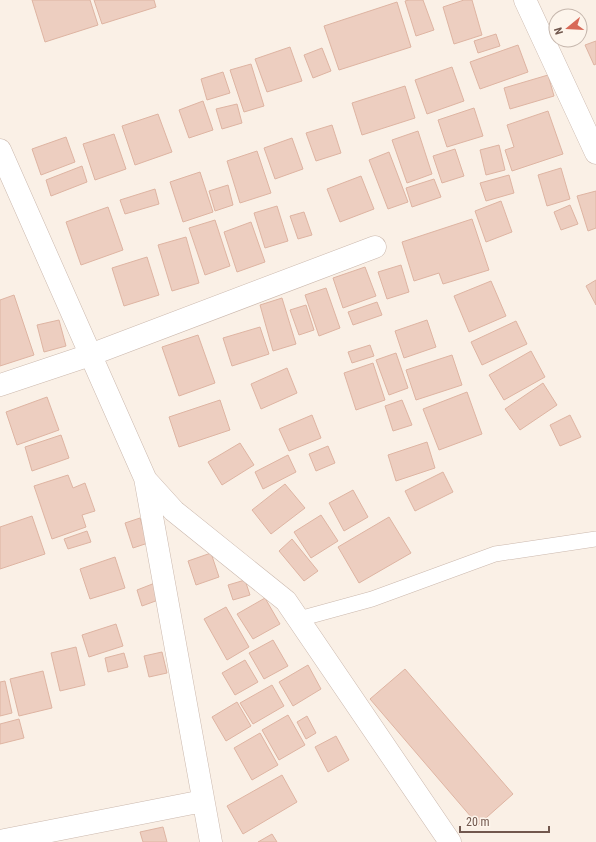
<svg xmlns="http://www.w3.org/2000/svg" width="596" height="842" viewBox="0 0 596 842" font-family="'Roboto Condensed',sans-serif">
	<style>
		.building { fill: #edcec0; stroke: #deb4a2 }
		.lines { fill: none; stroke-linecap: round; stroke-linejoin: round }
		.service-casing { stroke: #cbb8ad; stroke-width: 16 }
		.minor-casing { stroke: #cbb8ad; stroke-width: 23 }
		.service { stroke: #fff; stroke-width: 15 }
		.minor { stroke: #fff; stroke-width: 22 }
	</style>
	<rect width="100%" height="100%" fill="#faf0e6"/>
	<path class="building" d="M 32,0 L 90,0 L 98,25 L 45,42 Z
		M 94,0 L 154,0 L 156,7 L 102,24 Z
		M 409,0 L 423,0 L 434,30 L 416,36 L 405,1 Z
		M 464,0 L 472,0 L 482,35 L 454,44 L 443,7 Z
		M 397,2 L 411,47 L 339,70 L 324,26 Z
		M 496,34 L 500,46 L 478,53 L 474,41 Z
		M 596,41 L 596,64 L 594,65 L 585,45 Z
		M 518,45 L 528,72 L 480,89 L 470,62 Z
		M 290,47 L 302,81 L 267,92 L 255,59 Z
		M 322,48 L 331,71 L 313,78 L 304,55 Z
		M 251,64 L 264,106 L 244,112 L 230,70 Z
		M 452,67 L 464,101 L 427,114 L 415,80 Z
		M 223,72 L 230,93 L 207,100 L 201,79 Z
		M 548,75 L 554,96 L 510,109 L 504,88 Z
		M 405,86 L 415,118 L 362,135 L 352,103 Z
		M 203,101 L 213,130 L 189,138 L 179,110 Z
		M 237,104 L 242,123 L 222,129 L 216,109 Z
		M 474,108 L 483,136 L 447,147 L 438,120 Z
		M 548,111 L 563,154 L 512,171 L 505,150 L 514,147 L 507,125 Z
		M 158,114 L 172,152 L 135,165 L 122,126 Z
		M 332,125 L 341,153 L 316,161 L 306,133 Z
		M 418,131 L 432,174 L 407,183 L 392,140 Z
		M 114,134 L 126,169 L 95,180 L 83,144 Z
		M 66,137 L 75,162 L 41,175 L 32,149 Z
		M 292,138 L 303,169 L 275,179 L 264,148 Z
		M 499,145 L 505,170 L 486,175 L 480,150 Z
		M 455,149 L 464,176 L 442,183 L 433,156 Z
		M 257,151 L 271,193 L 240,203 L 227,161 Z
		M 389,152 L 408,202 L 388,209 L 369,160 Z
		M 82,166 L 87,182 L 51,196 L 46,180 Z
		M 561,168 L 570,199 L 547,206 L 538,175 Z
		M 200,172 L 213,212 L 183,222 L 170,182 Z
		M 509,175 L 514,193 L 486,201 L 480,183 Z
		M 361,176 L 374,209 L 340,222 L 327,189 Z
		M 434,179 L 441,197 L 412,207 L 406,188 Z
		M 228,185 L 233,205 L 215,211 L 209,191 Z
		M 155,189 L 159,204 L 125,214 L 120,200 Z
		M 596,191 L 596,228 L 588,231 L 577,196 Z
		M 501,201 L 512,232 L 486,242 L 475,211 Z
		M 570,205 L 578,224 L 561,230 L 554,212 Z
		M 277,206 L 288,241 L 265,248 L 254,213 Z
		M 108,207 L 123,250 L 81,265 L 66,222 Z
		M 304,212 L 312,235 L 298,239 L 290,216 Z
		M 472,219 L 489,270 L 443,284 L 439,273 L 414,281 L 402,242 Z
		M 215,220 L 230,266 L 205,275 L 189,228 Z
		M 251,222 L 265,262 L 237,272 L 224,232 Z
		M 186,237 L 199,283 L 172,291 L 158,245 Z
		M 147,257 L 159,295 L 124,306 L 112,268 Z
		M 401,265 L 409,292 L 387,299 L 378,272 Z
		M 365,267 L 376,296 L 343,308 L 333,278 Z
		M 596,280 L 596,305 L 586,286 Z
		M 491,281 L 506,316 L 469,332 L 454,296 Z
		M 326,288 L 340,328 L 319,336 L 305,295 Z
		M 14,295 L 34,355 L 0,366 L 0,300 Z
		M 282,298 L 296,344 L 273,351 L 260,305 Z
		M 377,302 L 382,315 L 353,325 L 348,312 Z
		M 306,305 L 314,330 L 299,335 L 290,310 Z
		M 59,320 L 66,346 L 44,352 L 37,325 Z
		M 427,320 L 436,347 L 404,358 L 395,331 Z
		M 516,321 L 527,344 L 482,365 L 471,342 Z
		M 260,327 L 269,354 L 232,366 L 223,338 Z
		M 198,335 L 215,383 L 179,396 L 162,347 Z
		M 370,345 L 374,356 L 352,363 L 348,352 Z
		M 531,351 L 545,377 L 504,400 L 489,375 Z
		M 396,353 L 408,388 L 389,395 L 376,360 Z
		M 452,355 L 462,385 L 416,400 L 406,370 Z
		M 373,363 L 385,400 L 356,410 L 344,373 Z
		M 287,368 L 297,393 L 261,409 L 251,384 Z
		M 543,383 L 557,405 L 520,430 L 505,409 Z
		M 467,392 L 482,434 L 439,450 L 423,409 Z
		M 47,397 L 59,430 L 17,445 L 6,412 Z
		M 220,400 L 230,430 L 179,447 L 169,417 Z
		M 402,400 L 412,425 L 393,431 L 385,406 Z
		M 312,415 L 321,438 L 289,451 L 279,429 Z
		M 570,415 L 581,437 L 560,446 L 550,425 Z
		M 61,435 L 69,458 L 32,471 L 25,447 Z
		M 427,442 L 435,468 L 396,481 L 388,455 Z
		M 240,443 L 254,465 L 222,485 L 208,462 Z
		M 328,446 L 335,463 L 316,471 L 309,454 Z
		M 288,455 L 296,472 L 263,489 L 255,472 Z
		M 443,472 L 453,492 L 415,511 L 405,491 Z
		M 68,475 L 73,488 L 85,483 L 95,511 L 82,515 L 86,527 L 52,539 L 34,486 Z
		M 285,484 L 305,508 L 271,534 L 252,510 Z
		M 353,490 L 368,517 L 344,531 L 329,503 Z
		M 321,515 L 338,541 L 311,558 L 294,532 Z
		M 32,516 L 45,554 L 0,569 L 0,527 Z
		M 389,517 L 411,553 L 359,583 L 338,547 Z
		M 140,518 L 148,543 L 133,548 L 125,523 Z
		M 87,531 L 91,542 L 68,549 L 64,539 Z
		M 292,539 L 318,571 L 304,581 L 279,551 Z
		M 211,553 L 219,577 L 196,585 L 188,561 Z
		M 115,557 L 125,588 L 90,599 L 80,569 Z
		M 245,580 L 250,595 L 233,600 L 228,585 Z
		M 155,583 L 161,599 L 142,606 L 137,590 Z
		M 265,598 L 280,624 L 253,639 L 237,614 Z
		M 226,607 L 249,647 L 227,660 L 204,619 Z
		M 116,624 L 123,646 L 89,657 L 82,635 Z
		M 273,640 L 288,666 L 264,679 L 249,653 Z
		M 76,647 L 85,685 L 60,691 L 51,653 Z
		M 162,652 L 167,673 L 149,677 L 144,656 Z
		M 124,653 L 128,667 L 108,672 L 105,658 Z
		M 245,660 L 258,682 L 235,695 L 222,673 Z
		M 308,665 L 321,689 L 293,706 L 279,682 Z
		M 405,669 L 513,794 L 478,825 L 370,699 Z
		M 43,671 L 52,708 L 19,716 L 10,679 Z
		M 5,681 L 12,713 L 0,716 L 0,682 Z
		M 272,685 L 284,706 L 253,724 L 240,703 Z
		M 237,702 L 251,726 L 226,741 L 212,717 Z
		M 288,715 L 305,745 L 279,760 L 262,730 Z
		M 307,716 L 316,733 L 306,739 L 297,722 Z
		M 19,719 L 24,738 L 0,744 L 0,724 Z
		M 260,733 L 278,765 L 252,780 L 234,748 Z
		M 336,736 L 349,760 L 328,772 L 315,747 Z
		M 282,775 L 297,802 L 243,834 L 227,806 Z
		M 163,827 L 167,842 L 143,842 L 140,832 Z
		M 272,834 L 277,842 L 258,842 Z"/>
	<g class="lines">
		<g class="service-casing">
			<path id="service" d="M 299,619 L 372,599 L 495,554 L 596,539"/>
		</g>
		<g class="minor-casing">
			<path id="minor" d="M 525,0 L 596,153
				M 0,150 L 145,478 L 211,842
				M 0,385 L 90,355 L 375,247
				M 145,479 L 174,511 L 286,601 L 450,842
				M 0,841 L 203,801"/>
		</g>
		<use href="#service" class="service"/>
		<use href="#minor" class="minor"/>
	</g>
	<g transform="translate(568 28) rotate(252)"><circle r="19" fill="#fdf5ec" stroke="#c5b6ac"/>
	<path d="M0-3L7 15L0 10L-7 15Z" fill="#d86957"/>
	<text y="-6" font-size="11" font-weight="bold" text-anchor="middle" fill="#71574d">N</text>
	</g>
	<path d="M460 826v6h89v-6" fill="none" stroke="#71574d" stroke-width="2"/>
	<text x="466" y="826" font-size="12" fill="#71574d" stroke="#fdf5ec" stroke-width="3" paint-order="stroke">20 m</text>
</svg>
